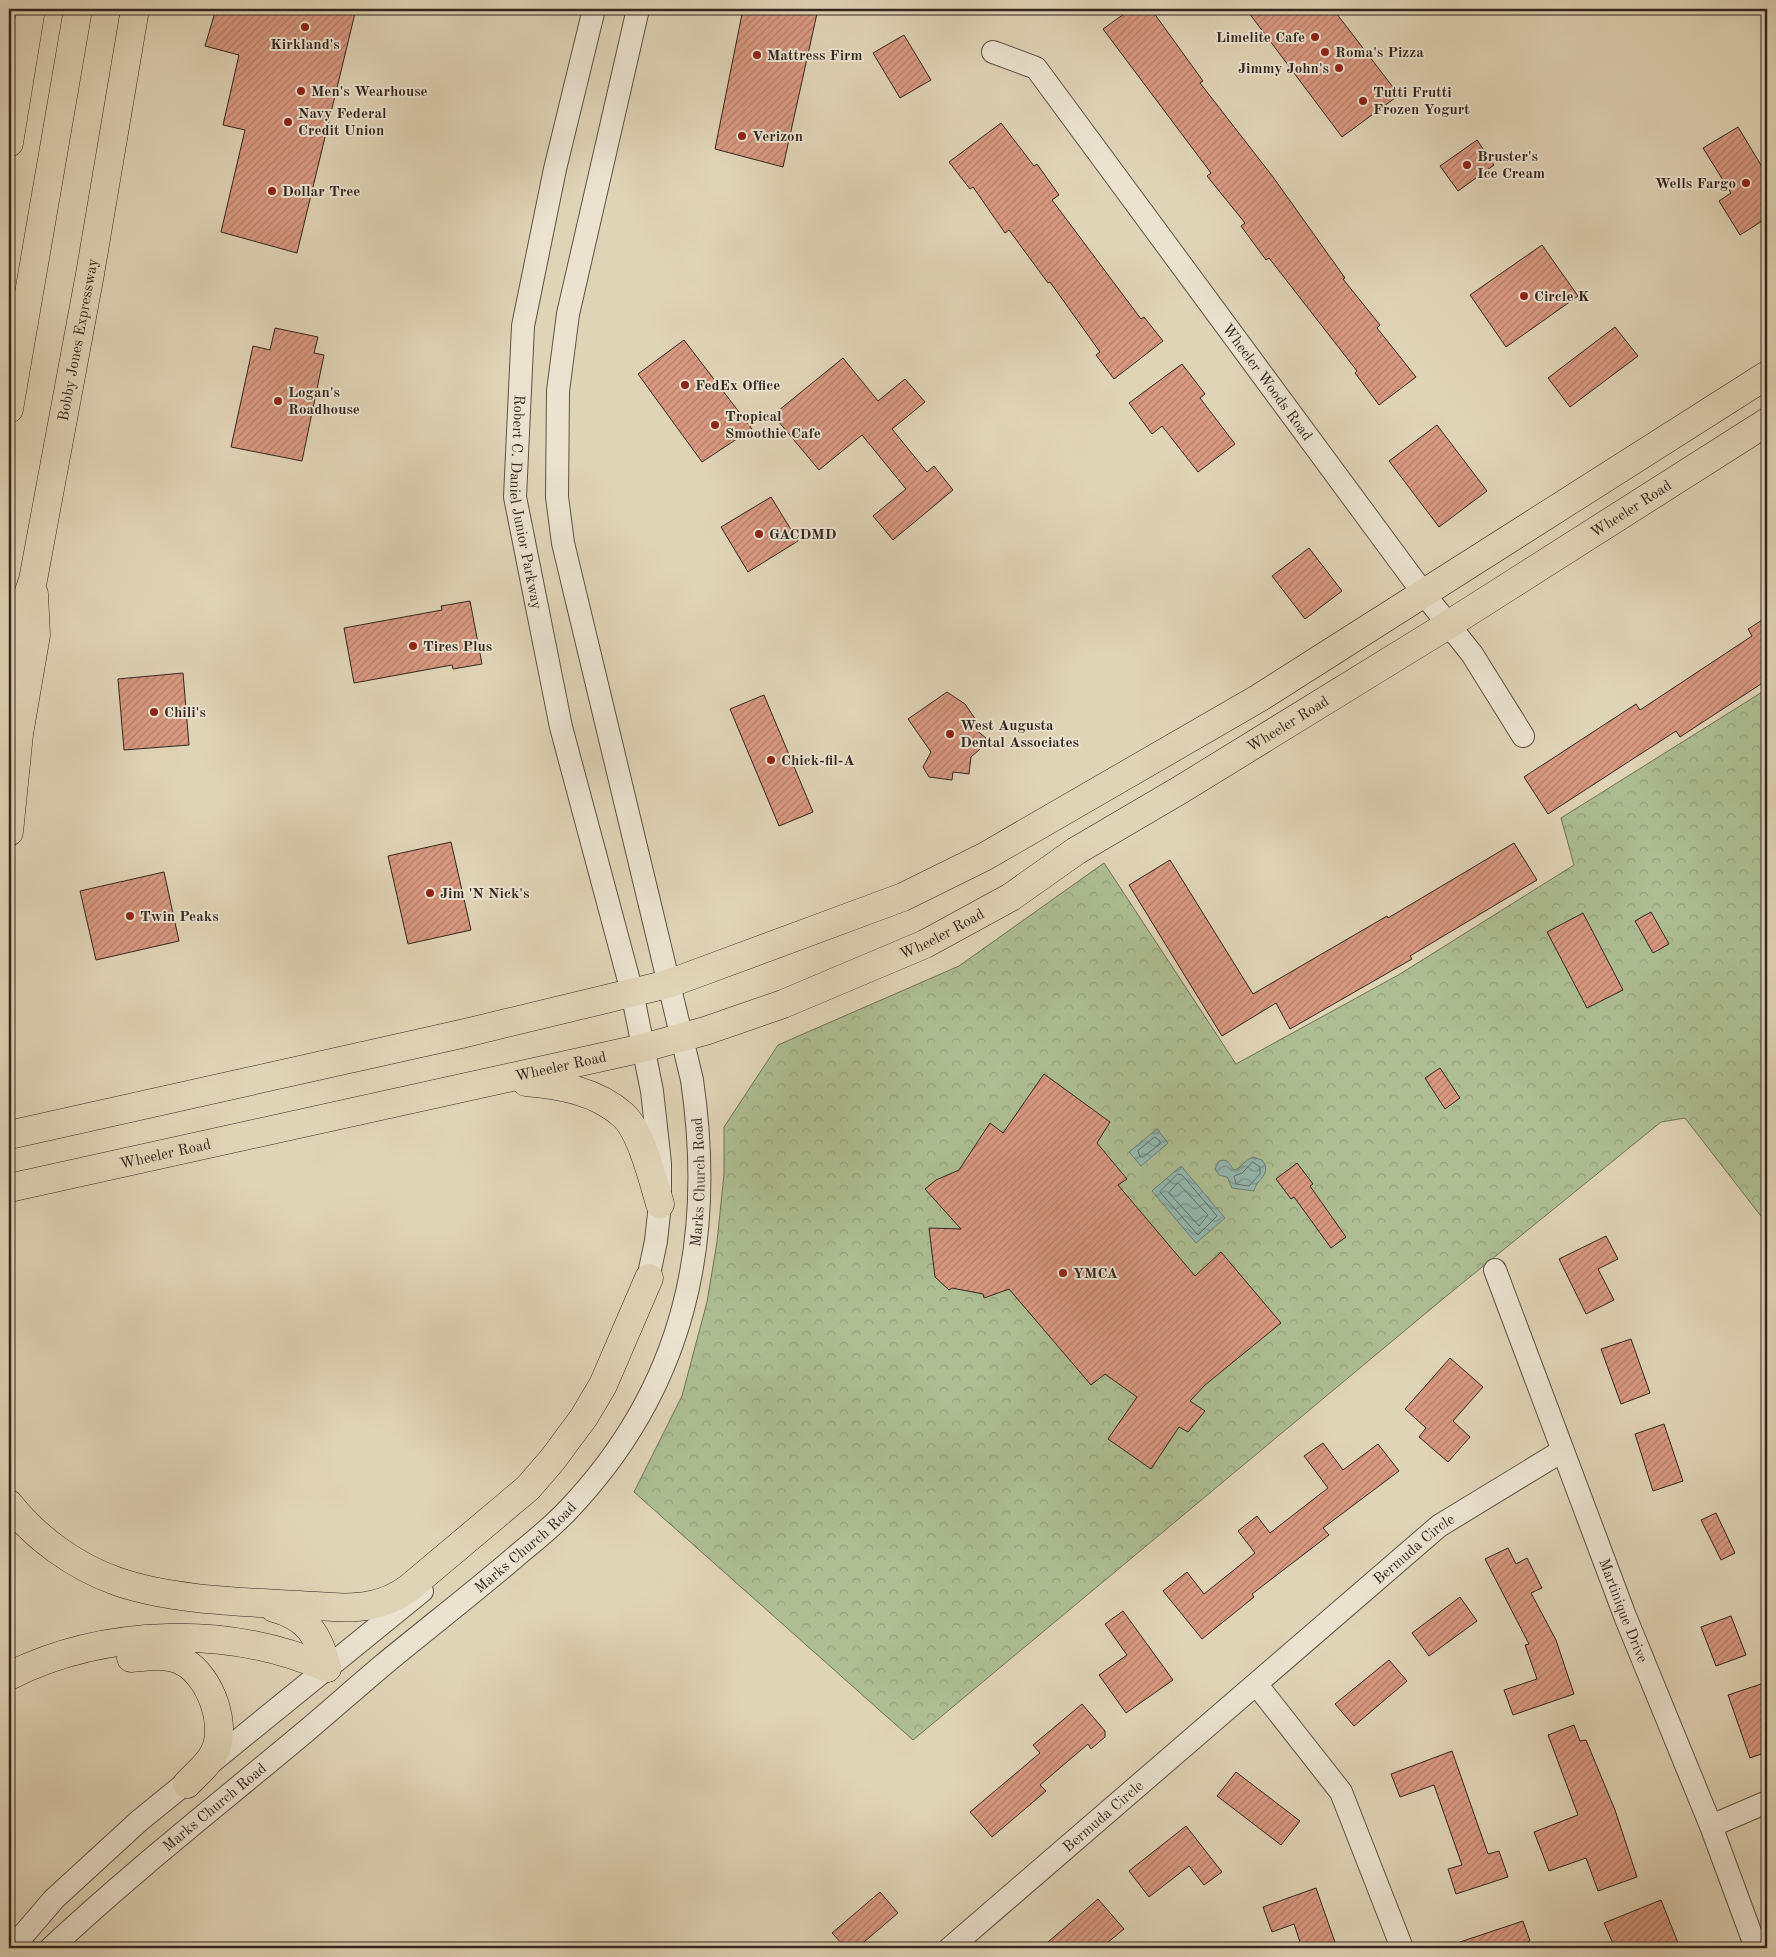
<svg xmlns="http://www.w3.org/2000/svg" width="1776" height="1957" viewBox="0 0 1776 1957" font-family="'Old Standard TT',serif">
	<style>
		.forest { fill: url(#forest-crowns); stroke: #707258 }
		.water { fill: url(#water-waves); stroke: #6d7e77 }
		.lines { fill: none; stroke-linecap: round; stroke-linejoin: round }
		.shore { stroke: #646f68; stroke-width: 1 }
		.building { fill: url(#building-hatch); stroke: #33261f }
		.minor-casing { stroke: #5e5245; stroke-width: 24 }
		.major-casing { stroke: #33261f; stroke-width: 29 }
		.highway-casing { stroke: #33261f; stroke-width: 29 }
		.minor { stroke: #ebe3d0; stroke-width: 22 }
		.major { stroke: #e0d4b6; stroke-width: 28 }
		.highway { stroke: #e0d4b6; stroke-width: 28 }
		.poi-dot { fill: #8f2418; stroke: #ebe3d0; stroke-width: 2 }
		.labels { text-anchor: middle; stroke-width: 4; stroke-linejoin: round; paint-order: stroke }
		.poi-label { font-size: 15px; font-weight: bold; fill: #33261f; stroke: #ebe3d0; text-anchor: start }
		.street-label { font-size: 15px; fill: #33261f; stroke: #ebe3d0 }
	</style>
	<defs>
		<pattern id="forest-crowns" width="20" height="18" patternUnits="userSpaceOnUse" patternTransform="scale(1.25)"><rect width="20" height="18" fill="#adbe92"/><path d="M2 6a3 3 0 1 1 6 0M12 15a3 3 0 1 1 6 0" fill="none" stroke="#95a37d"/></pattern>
		<pattern id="water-waves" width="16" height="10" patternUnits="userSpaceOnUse" patternTransform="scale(1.25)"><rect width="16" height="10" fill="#94b8b1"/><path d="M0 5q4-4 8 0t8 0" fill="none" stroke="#79958f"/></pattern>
		<pattern id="building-hatch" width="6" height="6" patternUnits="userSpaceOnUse" patternTransform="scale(1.25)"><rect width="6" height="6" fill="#d99981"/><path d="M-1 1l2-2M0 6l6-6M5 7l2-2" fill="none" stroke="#b17d69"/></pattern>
	</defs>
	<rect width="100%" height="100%" fill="#e0d4b6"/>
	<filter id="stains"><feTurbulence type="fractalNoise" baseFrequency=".004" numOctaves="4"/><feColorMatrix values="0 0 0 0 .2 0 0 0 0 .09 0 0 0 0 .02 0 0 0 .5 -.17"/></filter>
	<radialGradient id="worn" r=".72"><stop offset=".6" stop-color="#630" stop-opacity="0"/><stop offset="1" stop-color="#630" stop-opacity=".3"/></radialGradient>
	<path class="forest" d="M 1767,689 L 1767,1224 L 1685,1118 L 1661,1122 L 1444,1298 L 913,1740 L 634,1492 L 682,1396 L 707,1302 L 717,1242 L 724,1174 L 724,1127 L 778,1045 L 959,966 L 1104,863 L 1236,1064 L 1400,974 L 1574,865 L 1561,818 Z"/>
	<path class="water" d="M 1157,1129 L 1168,1143 L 1141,1166 L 1129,1152 Z
		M 1253,1157 L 1262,1160 C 1273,1175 1256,1179 1254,1191 L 1232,1188 L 1227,1177 L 1219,1175 L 1215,1169 L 1219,1161 C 1228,1158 1229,1164 1234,1170 C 1242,1168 1244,1160 1253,1157 Z
		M 1181,1166 L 1225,1218 L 1196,1243 L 1152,1191 Z"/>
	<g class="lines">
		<path class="shore" d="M 1155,1137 L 1160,1141 L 1160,1144 L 1143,1157 L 1140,1157 L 1138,1151 Z
			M 1253,1162 L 1260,1167 L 1260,1174 L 1249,1186 L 1236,1184 L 1234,1176 L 1242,1173 Z
			M 1178,1174 L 1182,1175 L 1217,1216 L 1198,1235 L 1160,1192 Z
			M 1178,1183 L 1208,1215 L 1199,1226 L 1169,1193 Z"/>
	</g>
	<path class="building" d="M 216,9 L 356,9 L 297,253 L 221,232 L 245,130 L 223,125 L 239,55 L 205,46 Z
		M 743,9 L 818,9 L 783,167 L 715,149 Z
		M 1131,9 L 1151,9 L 1203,81 L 1200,83 L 1273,177 L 1345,278 L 1343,279 L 1380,325 L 1377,328 L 1416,377 L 1379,405 L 1355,373 L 1357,371 L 1269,258 L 1266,260 L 1241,226 L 1245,223 L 1207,176 L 1211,173 L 1103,29 Z
		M 1246,9 L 1333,9 L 1399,95 L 1342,137 Z
		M 904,35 L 931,80 L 900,98 L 873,53 Z
		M 1001,123 L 1034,166 L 1037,164 L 1059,195 L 1052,200 L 1141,319 L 1144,317 L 1163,341 L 1114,379 L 1096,355 L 1100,352 L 1050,282 L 1048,283 L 1009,230 L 1005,233 L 973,187 L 970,189 L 949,162 Z
		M 1738,127 L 1767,175 L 1767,218 L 1740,235 L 1719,201 L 1731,193 L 1703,148 Z
		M 1477,140 L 1494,165 L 1458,191 L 1440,166 Z
		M 1542,245 L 1578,296 L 1506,347 L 1470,295 Z
		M 1615,327 L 1638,356 L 1570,407 L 1548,378 Z
		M 275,328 L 318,337 L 314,353 L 324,355 L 302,461 L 231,447 L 253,346 L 270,350 Z
		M 684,340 L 752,429 L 702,462 L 638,374 Z
		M 843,358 L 878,401 L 905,379 L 925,402 L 892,429 L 927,472 L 934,466 L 953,490 L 893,540 L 873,516 L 906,489 L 862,435 L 819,470 L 773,415 Z
		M 1182,364 L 1205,394 L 1200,398 L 1235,444 L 1198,472 L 1162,426 L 1152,434 L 1129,403 Z
		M 1437,425 L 1487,491 L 1439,527 L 1389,461 Z
		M 771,497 L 798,541 L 748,572 L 721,527 Z
		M 1309,548 L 1342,591 L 1305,619 L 1272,576 Z
		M 470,601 L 482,664 L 453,669 L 452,665 L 354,683 L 344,628 L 442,610 L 441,606 Z
		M 1767,617 L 1767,680 L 1680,737 L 1676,731 L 1548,814 L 1524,777 L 1636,704 L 1640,710 L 1752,636 L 1748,629 Z
		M 183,673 L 189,745 L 124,750 L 118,679 Z
		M 947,692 L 965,704 L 978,723 L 976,730 L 986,738 L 980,749 L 971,757 L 969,774 L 953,772 L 952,780 L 929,777 L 923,767 L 931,752 L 908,719 Z
		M 764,695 L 813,812 L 779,826 L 730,709 Z
		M 451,842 L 471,930 L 408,944 L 388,856 Z
		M 1514,843 L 1537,880 L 1410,956 L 1412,959 L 1290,1029 L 1276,1003 L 1222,1036 L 1129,885 L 1170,860 L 1253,994 L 1387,916 L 1388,918 Z
		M 164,872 L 179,941 L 96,960 L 80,891 Z
		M 1651,912 L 1669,944 L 1653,953 L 1635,921 Z
		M 1583,913 L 1623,990 L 1587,1008 L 1547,932 Z
		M 1440,1068 L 1460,1098 L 1445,1109 L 1425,1078 Z
		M 1044,1074 L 1110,1122 L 1097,1143 L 1127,1179 L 1118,1185 L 1195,1276 L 1221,1252 L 1281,1323 L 1205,1385 L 1190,1401 L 1205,1411 L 1188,1432 L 1179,1427 L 1151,1469 L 1108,1439 L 1137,1397 L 1105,1374 L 1091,1385 L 1009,1289 L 984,1298 L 983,1294 L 952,1288 L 949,1290 L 935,1277 L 929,1228 L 961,1229 L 925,1189 L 936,1180 L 959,1170 L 990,1123 L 1003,1133 Z
		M 1297,1163 L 1313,1184 L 1310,1186 L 1346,1237 L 1331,1248 L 1294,1197 L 1291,1199 L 1276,1179 Z
		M 1606,1236 L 1618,1259 L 1598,1269 L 1614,1300 L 1586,1314 L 1559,1259 Z
		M 1631,1339 L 1650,1393 L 1621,1404 L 1601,1349 Z
		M 1450,1358 L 1483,1387 L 1453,1421 L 1470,1437 L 1448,1462 L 1419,1437 L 1426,1428 L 1405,1409 Z
		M 1664,1424 L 1683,1481 L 1653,1491 L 1635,1434 Z
		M 1323,1443 L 1343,1470 L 1378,1444 L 1399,1471 L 1323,1528 L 1329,1535 L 1252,1594 L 1254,1597 L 1202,1639 L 1163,1591 L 1187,1572 L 1204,1594 L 1255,1553 L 1238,1531 L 1257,1516 L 1270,1533 L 1328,1488 L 1304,1456 Z
		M 1716,1513 L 1735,1553 L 1721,1560 L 1701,1520 Z
		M 1508,1548 L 1516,1564 L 1527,1558 L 1542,1588 L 1531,1593 L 1556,1640 L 1574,1694 L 1513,1715 L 1504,1690 L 1537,1679 L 1525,1645 L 1529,1644 L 1485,1559 Z
		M 1460,1597 L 1477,1621 L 1429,1656 L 1412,1633 Z
		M 1123,1611 L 1173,1680 L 1126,1713 L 1099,1675 L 1127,1655 L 1105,1624 Z
		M 1731,1616 L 1746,1655 L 1716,1666 L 1701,1627 Z
		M 1389,1660 L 1407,1681 L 1354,1726 L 1335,1704 Z
		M 1767,1682 L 1767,1752 L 1750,1758 L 1728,1695 Z
		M 1082,1704 L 1105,1731 L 1105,1737 L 1091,1749 L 1088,1744 L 1040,1785 L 1046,1791 L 992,1837 L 970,1812 L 1040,1753 L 1033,1745 Z
		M 1574,1725 L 1580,1741 L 1586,1740 L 1615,1810 L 1637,1877 L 1598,1891 L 1586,1858 L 1549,1871 L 1534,1832 L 1578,1815 L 1548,1735 Z
		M 1452,1751 L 1488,1854 L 1499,1851 L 1508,1877 L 1456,1894 L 1448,1869 L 1462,1865 L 1434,1785 L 1400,1797 L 1391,1774 Z
		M 1236,1772 L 1300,1821 L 1281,1845 L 1217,1796 Z
		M 1186,1826 L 1222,1872 L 1204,1885 L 1189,1866 L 1149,1897 L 1129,1871 Z
		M 1316,1888 L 1337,1948 L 1302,1948 L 1294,1924 L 1272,1932 L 1263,1907 Z
		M 880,1892 L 898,1913 L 857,1948 L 846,1948 L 832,1933 Z
		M 1098,1899 L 1124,1929 L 1101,1948 L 1041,1948 Z
		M 1661,1900 L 1680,1948 L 1615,1948 L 1604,1923 Z
		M 1523,1921 L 1530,1941 L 1521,1944 L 1522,1948 L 1451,1948 L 1451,1945 Z"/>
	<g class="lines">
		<g class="minor-casing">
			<g id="minor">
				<path id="s1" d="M 594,9 L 555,169 L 523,326 L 515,497 L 561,727 L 632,992 L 652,1091 L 660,1163 L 660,1204 L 656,1241 L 645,1293"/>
				<path id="s2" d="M 993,52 L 1036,68 L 1424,594 L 1472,654 L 1523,736"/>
				<path id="s3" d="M 1495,1270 L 1625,1616 L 1711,1826 L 1756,1948"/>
				<path d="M 1257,1685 L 1341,1792 L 1402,1948"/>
				<path d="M 1711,1826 L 1767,1802"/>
				<path d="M 12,1948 L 54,1899 L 139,1821 L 422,1591"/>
				<path id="s4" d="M 51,1948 C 132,1872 219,1804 305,1732 C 331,1710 357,1687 383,1665 C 429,1627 476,1591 521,1552 C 537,1539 554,1525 568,1510 C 684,1388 716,1243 692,1080 L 563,543 L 557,497 L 558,391 L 568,314 L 638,9"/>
				<path id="s5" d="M 950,1948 L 1439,1526 L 1562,1451"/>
			</g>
		</g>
		<g class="major-casing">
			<g id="major">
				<path d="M 526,1082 C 560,1085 596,1091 623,1115 C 641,1131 653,1180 660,1204"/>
				<path d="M 9,1135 L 461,1034 L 668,984 L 903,897 L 984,857 L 1259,698 L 1767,375"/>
				<path id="s6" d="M 9,1188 L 643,1048 L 705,1031 L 783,1004 L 925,944 L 1011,897 L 1076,851 L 1180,790 L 1448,625 L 1767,422"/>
			</g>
		</g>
		<g class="highway-casing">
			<g id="highway">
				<path d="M 9,143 L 31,9"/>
				<path d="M 9,409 L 78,9"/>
				<path id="s7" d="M 9,667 L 15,632 L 33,580 L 90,274 L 135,9"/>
				<path d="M 9,832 L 19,734 L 36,635 L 34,594"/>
				<path d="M 9,1504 C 36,1538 74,1566 116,1581 C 169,1600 242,1602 299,1605 C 322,1606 349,1610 371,1605 C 386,1602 397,1597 409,1588 L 528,1488 L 553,1459 L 584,1417 L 603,1385 L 649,1278"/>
				<path d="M 274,1608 C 308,1617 319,1636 327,1668"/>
				<path d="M 131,1658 C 149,1656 168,1653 184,1662 C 211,1677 229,1728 213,1755 C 207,1766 195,1775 187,1784"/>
				<path d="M 9,1676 C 105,1628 229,1625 327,1668"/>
			</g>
		</g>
		<use href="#minor" class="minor"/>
		<use href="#major" class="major"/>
		<use href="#highway" class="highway"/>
	</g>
	<g class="poi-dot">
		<circle cx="305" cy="27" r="5"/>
		<circle cx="1315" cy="37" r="5"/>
		<circle cx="1325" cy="52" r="5"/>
		<circle cx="757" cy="55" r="5"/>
		<circle cx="1339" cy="68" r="5"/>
		<circle cx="301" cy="91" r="5"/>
		<circle cx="1363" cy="101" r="5"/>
		<circle cx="288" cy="122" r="5"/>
		<circle cx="742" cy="136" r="5"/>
		<circle cx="1467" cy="165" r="5"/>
		<circle cx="1746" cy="183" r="5"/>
		<circle cx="272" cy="191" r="5"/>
		<circle cx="1524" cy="296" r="5"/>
		<circle cx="685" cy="385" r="5"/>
		<circle cx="278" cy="401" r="5"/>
		<circle cx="715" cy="425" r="5"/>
		<circle cx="759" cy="534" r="5"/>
		<circle cx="413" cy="646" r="5"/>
		<circle cx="154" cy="712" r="5"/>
		<circle cx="950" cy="734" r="5"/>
		<circle cx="771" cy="760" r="5"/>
		<circle cx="430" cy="893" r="5"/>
		<circle cx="130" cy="916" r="5"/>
		<circle cx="1063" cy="1273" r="5"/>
	</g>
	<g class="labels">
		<g class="poi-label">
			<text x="1305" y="42" text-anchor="end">Limelite Cafe</text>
			<text x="305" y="49" text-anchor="middle">Kirkland's</text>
			<text x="1335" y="57">Roma's Pizza</text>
			<text x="767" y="60">Mattress Firm</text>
			<text x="1329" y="73" text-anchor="end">Jimmy John's</text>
			<text x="311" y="96">Men's Wearhouse</text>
			<text x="1373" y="97">Tutti Frutti<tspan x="1373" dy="17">Frozen Yogurt</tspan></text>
			<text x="298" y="118">Navy Federal<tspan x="298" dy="17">Credit Union</tspan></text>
			<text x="752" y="141">Verizon</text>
			<text x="1477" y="161">Bruster's<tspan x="1477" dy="17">Ice Cream</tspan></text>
			<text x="1736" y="188" text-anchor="end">Wells Fargo</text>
			<text x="282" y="196">Dollar Tree</text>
			<text x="1534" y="301">Circle K</text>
			<text x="695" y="390">FedEx Office</text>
			<text x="288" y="397">Logan's<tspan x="288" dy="17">Roadhouse</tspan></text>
			<text x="725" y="421">Tropical<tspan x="725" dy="17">Smoothie Cafe</tspan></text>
			<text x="769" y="539">GACDMD</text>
			<text x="423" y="651">Tires Plus</text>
			<text x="164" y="717">Chili's</text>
			<text x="960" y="730">West Augusta<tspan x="960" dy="17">Dental Associates</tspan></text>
			<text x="781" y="765">Chick-fil-A</text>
			<text x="440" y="898">Jim 'N Nick's</text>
			<text x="140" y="921">Twin Peaks</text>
			<text x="1073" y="1278">YMCA</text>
		</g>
		<g class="street-label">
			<text dy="5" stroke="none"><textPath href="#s7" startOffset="335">Bobby Jones Expressway</textPath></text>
			<text dy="5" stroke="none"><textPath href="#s2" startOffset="436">Wheeler Woods Road</textPath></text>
			<text dy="5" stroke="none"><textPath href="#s1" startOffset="502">Robert C. Daniel Junior Parkway</textPath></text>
			<text dy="5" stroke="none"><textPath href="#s6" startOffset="1780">Wheeler Road</textPath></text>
			<text dy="5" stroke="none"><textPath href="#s6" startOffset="1375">Wheeler Road</textPath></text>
			<text dy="5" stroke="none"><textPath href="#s6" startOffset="970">Wheeler Road</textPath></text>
			<text dy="5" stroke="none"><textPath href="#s6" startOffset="565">Wheeler Road</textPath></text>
			<text dy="5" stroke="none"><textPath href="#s6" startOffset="160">Wheeler Road</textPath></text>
			<text dy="5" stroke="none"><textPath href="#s4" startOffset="1040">Marks Church Road</textPath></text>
			<text dy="5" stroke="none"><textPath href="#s4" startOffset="621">Marks Church Road</textPath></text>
			<text dy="5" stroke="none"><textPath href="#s5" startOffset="612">Bermuda Circle</textPath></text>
			<text dy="5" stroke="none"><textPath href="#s3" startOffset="364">Martinique Drive</textPath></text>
			<text dy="5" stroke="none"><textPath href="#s4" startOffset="216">Marks Church Road</textPath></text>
			<text dy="5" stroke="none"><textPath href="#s5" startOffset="202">Bermuda Circle</textPath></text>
		</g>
	</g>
	<rect width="1776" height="1957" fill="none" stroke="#e0d4b6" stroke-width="30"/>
	<rect x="10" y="10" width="1756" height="1937" fill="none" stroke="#33261f" stroke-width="2.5"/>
	<rect x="15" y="15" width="1746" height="1927" fill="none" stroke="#33261f"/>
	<rect width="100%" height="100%" filter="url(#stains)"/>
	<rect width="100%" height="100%" fill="url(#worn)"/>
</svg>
